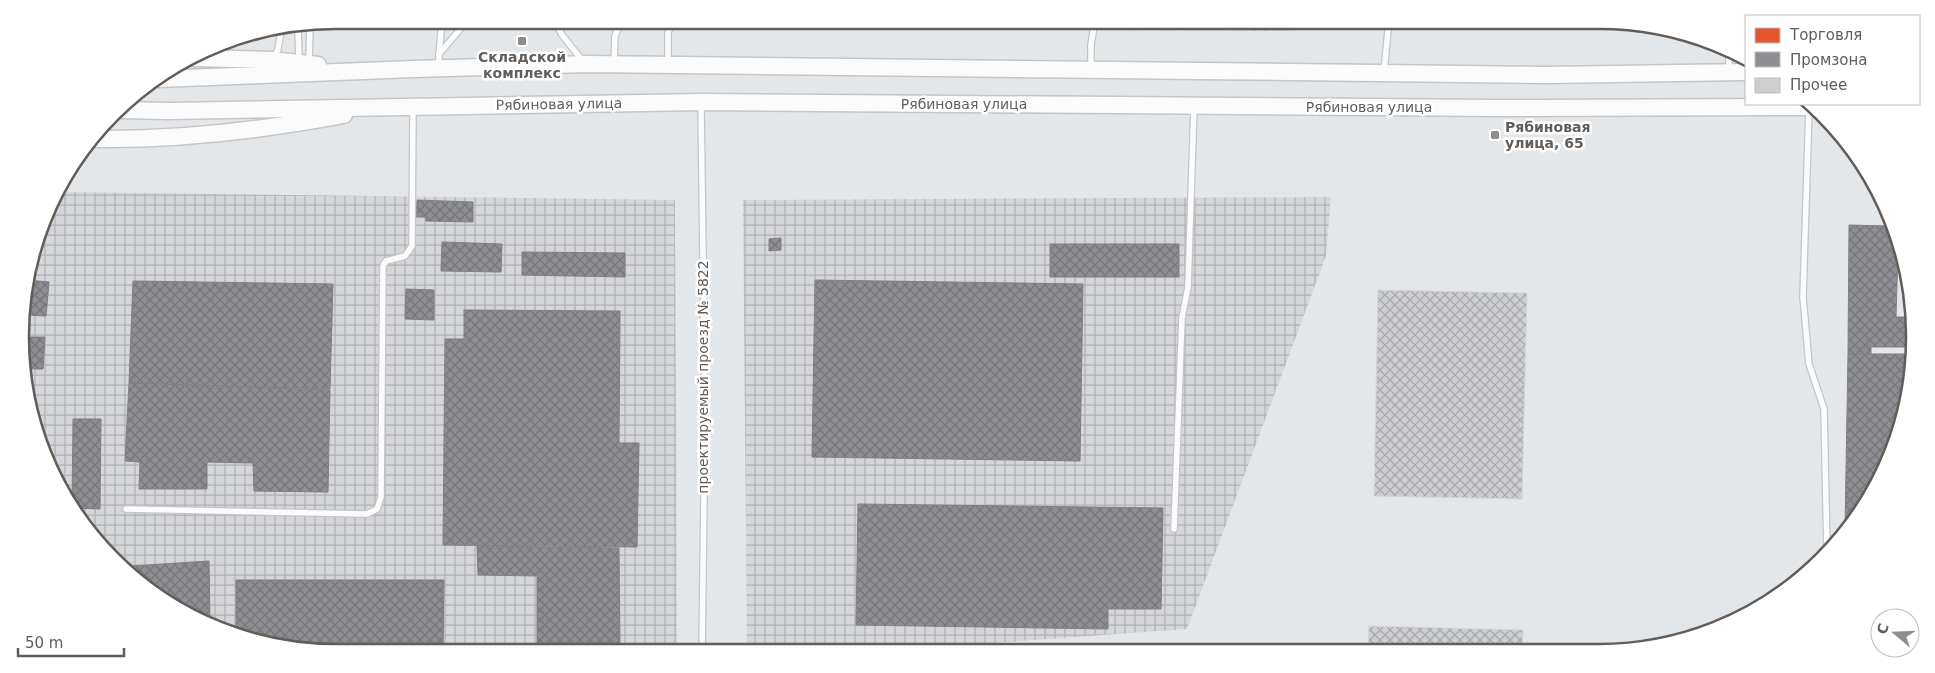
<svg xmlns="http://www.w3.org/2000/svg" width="1935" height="673" font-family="'DejaVu Sans',sans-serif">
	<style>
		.industrial { fill: url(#industrial-grid) }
		.shops { fill: url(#shops-cross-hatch); stroke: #bd593b }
		.industry { fill: url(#industry-cross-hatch); stroke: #807f81 }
		.building { fill: url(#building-cross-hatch); stroke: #d4d6d9 }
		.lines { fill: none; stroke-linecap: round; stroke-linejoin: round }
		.lane-casing { stroke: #c4c5c6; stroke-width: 8 }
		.secondary-casing { stroke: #c4c5c6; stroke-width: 19 }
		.lane { stroke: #fbfbfc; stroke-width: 5.5 }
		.secondary { stroke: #fbfbfc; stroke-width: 16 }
		.poi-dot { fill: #8f8d8c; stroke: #fff; stroke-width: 2 }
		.labels { text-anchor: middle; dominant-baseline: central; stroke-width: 5; stroke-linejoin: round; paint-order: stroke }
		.poi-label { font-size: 14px; font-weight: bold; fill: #615d5a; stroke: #fff }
		.street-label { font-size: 14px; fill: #615d5a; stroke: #fff }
		.rim { fill: none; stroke: #615d5a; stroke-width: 2.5 }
	</style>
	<defs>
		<pattern id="industrial-grid" width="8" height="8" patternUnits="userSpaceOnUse" patternTransform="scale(1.25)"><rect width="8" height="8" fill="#d4d6d9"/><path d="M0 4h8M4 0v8" fill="none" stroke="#afb1b3"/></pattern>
		<pattern id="shops-cross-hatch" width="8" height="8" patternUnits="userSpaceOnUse" patternTransform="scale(1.25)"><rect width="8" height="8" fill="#e4572e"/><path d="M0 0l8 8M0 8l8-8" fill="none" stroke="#bc4b2a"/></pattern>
		<pattern id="industry-cross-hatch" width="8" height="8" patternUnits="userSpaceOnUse" patternTransform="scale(1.25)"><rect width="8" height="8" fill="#8d8d92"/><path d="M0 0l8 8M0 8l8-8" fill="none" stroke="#77767a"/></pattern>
		<pattern id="building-cross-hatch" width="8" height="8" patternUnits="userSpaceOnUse" patternTransform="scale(1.25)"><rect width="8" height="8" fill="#cdced0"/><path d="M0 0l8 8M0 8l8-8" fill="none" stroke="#aaaaac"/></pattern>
	</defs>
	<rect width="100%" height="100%" fill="#e4e7ea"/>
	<g class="industrial">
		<polygon points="337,20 1296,20 1294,31 345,27 324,23"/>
		<polygon points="1507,20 1599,20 1549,28"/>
		<polygon points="56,192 675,200 677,652 336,653 255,642 160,599 73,513 31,418 23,295 53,196"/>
		<polygon points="1331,197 1326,256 1187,629 867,652 747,652 743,200"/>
	</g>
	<polygon class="shops" points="1505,20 1542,20 1540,28"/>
	<g class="industry">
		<polygon points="783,20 804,20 803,24"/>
		<polygon points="417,200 473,202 473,222 426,221 425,217 416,217"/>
		<polygon points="1849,225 1889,226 1898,252 1896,317 1911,317 1909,347 1871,347 1871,354 1848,354"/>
		<polygon points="781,238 781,250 769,251 769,239"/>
		<polygon points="442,242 502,244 501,272 441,271"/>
		<rect x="1050" y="244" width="129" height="33"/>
		<polygon points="522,252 625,253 625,277 522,275"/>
		<polygon points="27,280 49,282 46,316 24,315 23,295"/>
		<polygon points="815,280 1083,284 1080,461 812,457"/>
		<polygon points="133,281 333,284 330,389 129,383"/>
		<polygon points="406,289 434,290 434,320 405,319"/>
		<polygon points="464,310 620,311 619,443 639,443 637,547 443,545 445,339 464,339"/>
		<polygon points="25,337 45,337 43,369 27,369"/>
		<polygon points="1848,354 1908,354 1904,418 1872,495 1845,528"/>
		<polygon points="129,383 330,390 328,492 254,491 253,463 207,462 207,489 139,489 140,462 125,461"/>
		<polygon points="73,419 101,419 100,509 72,508"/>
		<polygon points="858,504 1163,508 1161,609 1108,609 1108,629 856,625"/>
		<polygon points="477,546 619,548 620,652 537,653 537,576 478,575"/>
		<polygon points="209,561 210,622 160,599 145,584 131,566"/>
		<polygon points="236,580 444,580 443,653 336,653 255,642 236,634"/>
	</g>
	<g class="building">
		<polygon points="1378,290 1527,293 1522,499 1374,496"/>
		<polygon points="1369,626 1523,630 1522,650 1368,651"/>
	</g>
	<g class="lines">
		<defs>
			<g id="lane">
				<polyline points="554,20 562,35 582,60"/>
				<polyline points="298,28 299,61"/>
				<polyline points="439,54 468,20"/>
				<polyline points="1729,55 1729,70"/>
				<polyline points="274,58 278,49 281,31"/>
				<polyline points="309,62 310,25"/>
				<polyline points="614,62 615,36 621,20"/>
				<polyline points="668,62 668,33 672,20"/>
				<polyline points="438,68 442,20"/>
				<polyline points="1091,69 1091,45 1095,20"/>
				<polyline points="1384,72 1389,20"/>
				<polyline points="701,104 705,414 702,652"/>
				<polyline points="1809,108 1803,297 1809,364 1824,409 1827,551"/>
				<polyline points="126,509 367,514 377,509 381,497 383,266 386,261 405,256 412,246 413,108"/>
				<polyline points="1174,529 1182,318 1188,287 1194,107"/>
			</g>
			<g id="secondary">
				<polyline points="194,58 272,60 318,65"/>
				<polyline points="159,79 414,69 588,64 1548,75 1746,72"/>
				<polyline points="119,110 169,111 701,102 1498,108 1810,107"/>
				<path d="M97,139C179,140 263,130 344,115"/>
			</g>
		</defs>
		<use href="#lane" class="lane-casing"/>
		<use href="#secondary" class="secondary-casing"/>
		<use href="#lane" class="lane"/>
		<use href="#secondary" class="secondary"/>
	</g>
	<g class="poi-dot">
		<rect x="517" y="36" width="10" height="10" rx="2.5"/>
		<rect x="1490" y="130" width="10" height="10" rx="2.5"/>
	</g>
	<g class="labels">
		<g class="poi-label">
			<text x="522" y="57">Складской<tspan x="522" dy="16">комплекс</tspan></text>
			<text x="1505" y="127" text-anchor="start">Рябиновая<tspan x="1505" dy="16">улица, 65</tspan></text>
		</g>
		<g class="street-label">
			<text transform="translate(559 104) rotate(-1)">Рябиновая улица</text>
			<text x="964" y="104">Рябиновая улица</text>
			<text x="1369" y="107">Рябиновая улица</text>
			<text transform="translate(703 377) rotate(-90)">проектируемый проезд № 5822</text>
		</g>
	</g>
	<path d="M0 0H1935V673H0ZM336 29H1599A307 307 0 0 1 1906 336V337A307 307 0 0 1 1599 644H336A307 307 0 0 1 29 337V336A307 307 0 0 1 336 29Z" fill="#fff" fill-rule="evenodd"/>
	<path class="rim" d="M336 29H1599A307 307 0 0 1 1906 336V337A307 307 0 0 1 1599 644H336A307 307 0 0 1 29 337V336A307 307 0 0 1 336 29Z"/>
	<rect x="1745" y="15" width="175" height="90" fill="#ffffff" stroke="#c0bebd"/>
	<rect x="1755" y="28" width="25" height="15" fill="#e4572e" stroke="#c0bebd"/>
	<text x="1790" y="40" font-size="15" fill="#615d5a">Торговля</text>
	<rect x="1755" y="52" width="25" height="15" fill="#8d8d92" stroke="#c0bebd"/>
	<text x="1790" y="65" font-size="15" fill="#615d5a">Промзона</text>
	<rect x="1755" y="78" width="25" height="15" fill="#cdced0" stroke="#c0bebd"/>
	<text x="1790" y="90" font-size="15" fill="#615d5a">Прочее</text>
	<g transform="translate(1895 633) rotate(289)"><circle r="24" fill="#ffffff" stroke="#c0bebd"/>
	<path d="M0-4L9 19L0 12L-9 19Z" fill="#8f8d8c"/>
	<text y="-8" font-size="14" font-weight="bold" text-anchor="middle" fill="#615d5a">С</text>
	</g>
	<path d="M18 648v8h106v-8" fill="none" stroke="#615d5a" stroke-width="2.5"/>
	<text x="25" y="648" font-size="15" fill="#615d5a" stroke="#ffffff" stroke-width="4" paint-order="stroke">50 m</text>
</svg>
